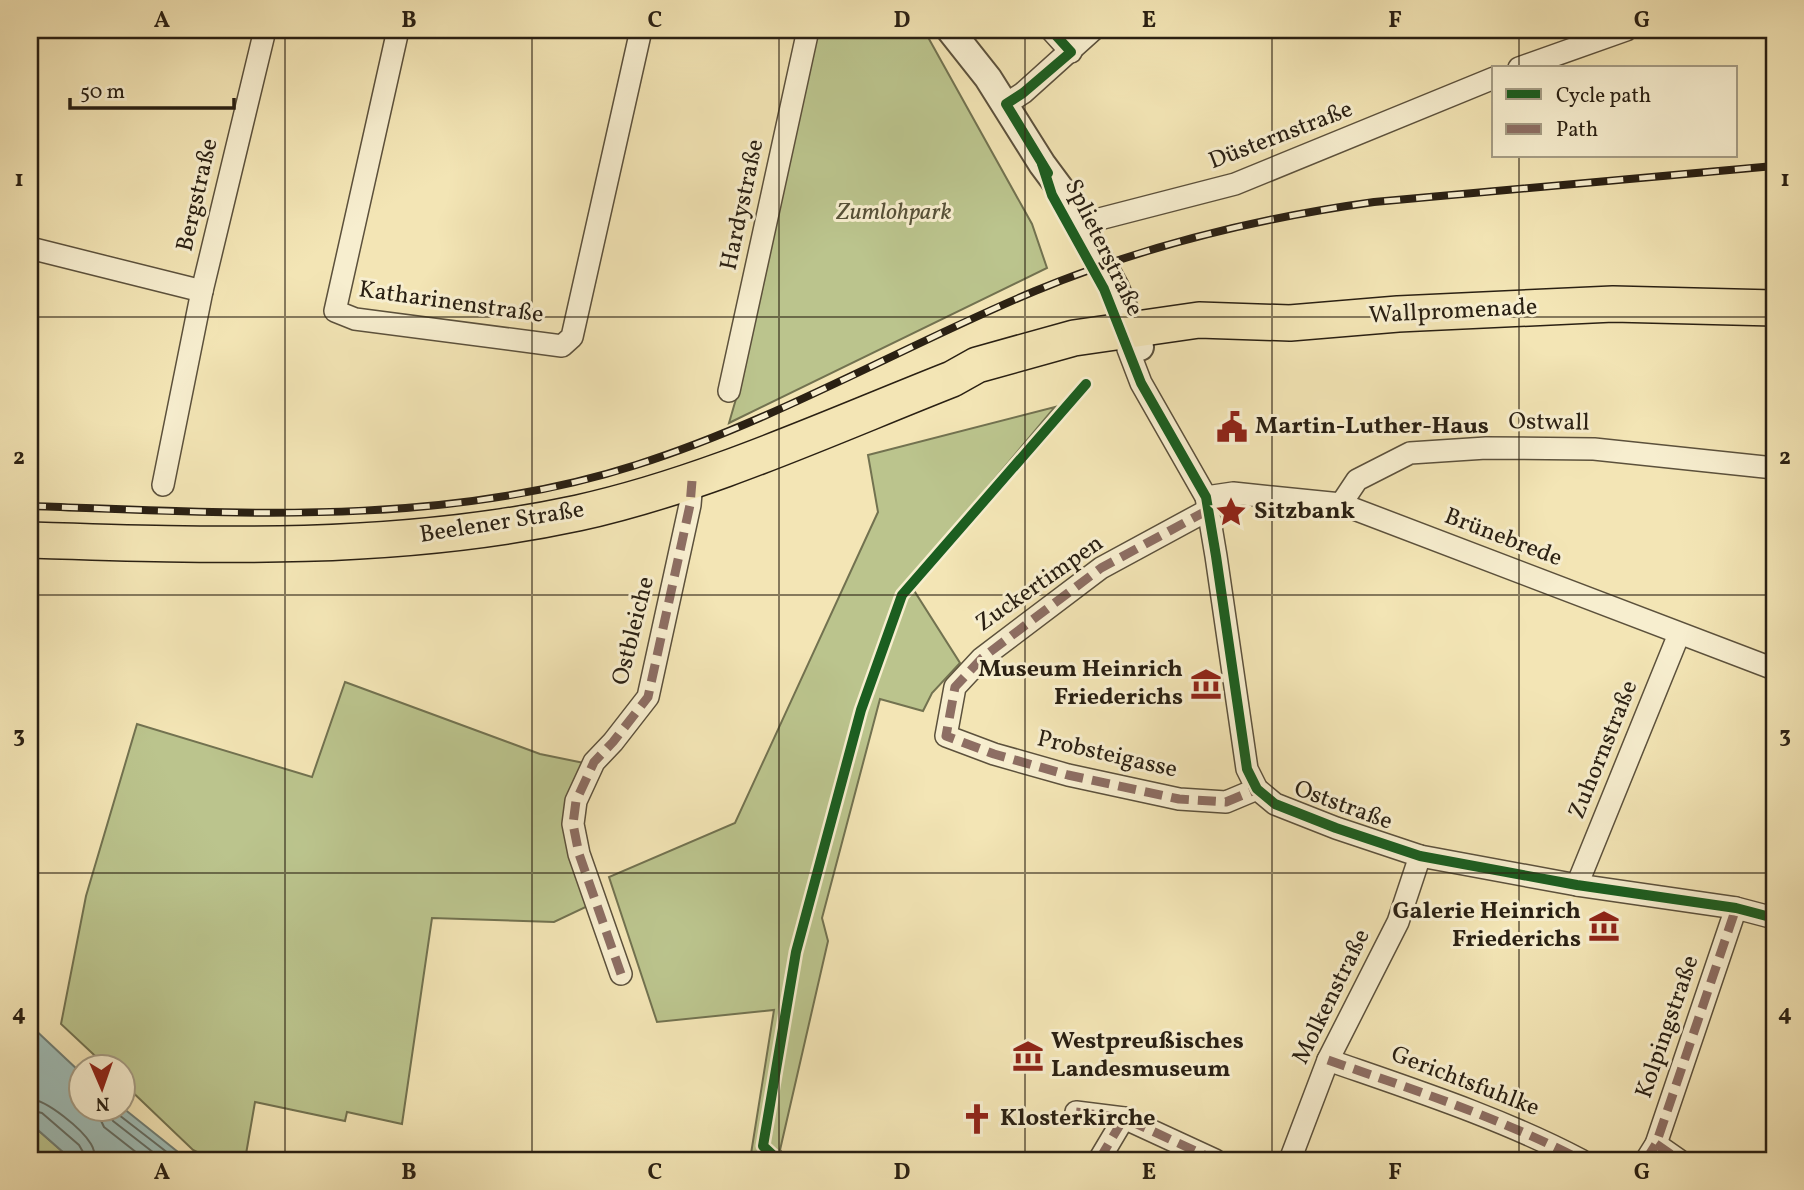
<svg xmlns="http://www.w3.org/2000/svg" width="1804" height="1190" font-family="Vollkorn,serif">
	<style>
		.green { fill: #bbc48d; stroke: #727250; stroke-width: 2 }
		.water { fill: #9fbdb7; stroke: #707e75; stroke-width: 2 }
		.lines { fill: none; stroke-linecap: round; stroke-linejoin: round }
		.shore { stroke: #646e65; stroke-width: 2 }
		.minor-casing { stroke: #5c513c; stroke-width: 24 }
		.tertiary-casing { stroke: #5c513c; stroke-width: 30 }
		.primary-casing { stroke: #2a2013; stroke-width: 38 }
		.minor { stroke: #f7eecf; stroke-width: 21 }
		.tertiary { stroke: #f7eecf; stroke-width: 26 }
		.primary { stroke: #f3e5b5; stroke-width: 35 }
		.rail-casing { stroke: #2a2013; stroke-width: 8 }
		.rail { stroke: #f7eecf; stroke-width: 5; stroke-dasharray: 16; stroke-linecap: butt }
		.quiet { stroke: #8d6e63; stroke-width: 9; stroke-dasharray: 18 9; stroke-linecap: butt }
		.cycleway-casing { stroke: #f7eecf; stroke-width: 15 }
		.cycleway { stroke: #1b5e20; stroke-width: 10 }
		.grid { fill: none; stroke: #2a2013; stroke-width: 2; stroke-opacity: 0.55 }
		.labels { text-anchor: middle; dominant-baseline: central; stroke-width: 6; stroke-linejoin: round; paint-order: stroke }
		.street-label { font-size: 24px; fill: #2a2013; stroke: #f7eecf }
		.park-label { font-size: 24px; font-style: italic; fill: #565138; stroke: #f7eecf }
		.poi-label { font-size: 24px; font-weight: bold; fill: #2a2013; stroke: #f7eecf; text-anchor: start }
		.neatline { fill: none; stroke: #2a2013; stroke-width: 2.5 }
		.grid-label { font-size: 23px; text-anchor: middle; font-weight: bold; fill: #2a2013 }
	</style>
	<rect width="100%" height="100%" fill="#f3e5b5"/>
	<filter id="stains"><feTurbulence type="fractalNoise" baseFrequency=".00286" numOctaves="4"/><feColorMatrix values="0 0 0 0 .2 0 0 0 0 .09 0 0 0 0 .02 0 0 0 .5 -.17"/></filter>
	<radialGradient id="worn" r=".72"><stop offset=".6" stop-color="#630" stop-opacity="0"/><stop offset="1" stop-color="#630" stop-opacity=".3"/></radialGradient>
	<g class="green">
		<polygon points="814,30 924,30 1032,224 1047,268 729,423 740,385"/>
		<polygon points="1055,407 907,583 913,589 960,663 932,693 923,711 880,699 822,918 828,941 780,1150 789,1160 750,1160 774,1010 657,1022 609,877 735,823 878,512 868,455"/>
		<polygon points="345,682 540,754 584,763 568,799 590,905 554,922 432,918 402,1124 347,1112 345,1121 255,1102 245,1160 213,1160 193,1150 123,1083 122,1068 107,1067 61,1024 86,896 137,724 312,777"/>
		<polygon points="30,1123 72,1160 30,1160"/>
	</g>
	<polygon class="water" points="30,1025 80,1072 80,1110 123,1108 188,1160 72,1160 30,1123"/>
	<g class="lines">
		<g class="shore">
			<path d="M30,1099C47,1100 82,1129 91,1144C94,1149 95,1154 95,1160"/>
			<polyline points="30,1110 42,1113 79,1145 83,1152 84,1160"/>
			<polyline points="96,1110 104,1127 146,1160"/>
			<polyline points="107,1110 113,1121 163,1160"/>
			<polyline points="116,1110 119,1115 177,1160"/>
		</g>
		<defs>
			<g id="minor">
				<polyline points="398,30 335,311 355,319 562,346 572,337 641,30"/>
				<polyline points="1051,30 1071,52"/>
				<polyline points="1519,68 1626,30"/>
				<polyline points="1006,104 1023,93 1093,30"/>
				<polyline points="1080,224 1235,184 1494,78"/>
				<polyline points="30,248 202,291"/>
				<polyline points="1128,349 1141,383 1206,497 1216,556 1247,769 1257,789 1275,804 1336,828 1420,856 1577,885 1736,908 1774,918"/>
				<polyline points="729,391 808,30"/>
				<polyline points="163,485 202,291 265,30"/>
				<polyline points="1206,497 1233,493 1341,504 1774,669"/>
				<polyline points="1341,504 1357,480 1410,453 1486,448 1594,449 1774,468"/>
				<polyline points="1208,510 1101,568 982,658 955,687 946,736 994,754 1068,775 1179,799 1226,802 1257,789"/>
				<polyline points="1577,885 1679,634"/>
				<polyline points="621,974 579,854 573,824 576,801 594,762 613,742 648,697 690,505 692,481"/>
				<path d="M1328,1060C1414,1090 1501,1118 1581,1160"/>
				<polyline points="1076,1112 1124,1118 1215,1160"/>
				<polyline points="1656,1144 1679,1160"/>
				<polyline points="1099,1160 1124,1118"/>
				<polyline points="1290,1160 1328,1060 1398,922 1420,856"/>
				<polyline points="1646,1160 1656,1144 1736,908"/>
			</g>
			<polyline id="tertiary" points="950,30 988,78 1042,164 1062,191 1115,287 1140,347"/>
			<path id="primary" d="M30,540C213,546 397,552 578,513C705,485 830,427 952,379L977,365L1074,338L1199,320L1290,323L1398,314L1613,304L1774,308"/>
		</defs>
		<use href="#minor" class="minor-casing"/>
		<use href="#tertiary" class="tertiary-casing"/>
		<use href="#primary" class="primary-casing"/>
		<use href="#minor" class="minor"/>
		<use href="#tertiary" class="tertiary"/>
		<use href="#primary" class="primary"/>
		<defs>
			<path id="rail" d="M30,506C233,513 440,528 636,465C775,421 901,347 1035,291C1144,246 1258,218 1374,202L1774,166"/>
		</defs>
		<use href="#rail" class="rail-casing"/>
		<use href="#rail" class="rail"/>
		<g class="quiet">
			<polyline points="1208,510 1101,568 982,658 955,687 946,736 994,754 1068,775 1179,799 1226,802 1257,789"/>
			<polyline points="621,974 579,854 573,824 576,801 594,762 613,742 648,697 690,505 692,481"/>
			<path d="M1328,1060C1414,1090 1501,1118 1581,1160"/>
			<polyline points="1076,1112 1124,1118 1215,1160"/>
			<polyline points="1656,1144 1679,1160"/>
			<polyline points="1099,1160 1124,1118"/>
			<polyline points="1646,1160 1656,1144 1736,908"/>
		</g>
		<defs>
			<g id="cycleway">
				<polyline points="1042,164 1052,195 1104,289 1141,383 1206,497 1216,556 1247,769 1257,789 1275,804 1336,828 1420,856 1577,885 1736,908 1774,918"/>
				<polyline points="1048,173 1006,104 1023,93 1071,52 1051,30"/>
				<polyline points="778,1160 763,1146 796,952 861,710 902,595 1086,384"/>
			</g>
		</defs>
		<use href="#cycleway" class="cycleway-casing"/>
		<use href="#cycleway" class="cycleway"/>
	</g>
	<path class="grid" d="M285,30V1160M532,30V1160M779,30V1160M1025,30V1160M1272,30V1160M1519,30V68M1519,156V1160M30,317H1774M30,595H1774M30,873H1774"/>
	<defs>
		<symbol id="civic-bare" viewBox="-9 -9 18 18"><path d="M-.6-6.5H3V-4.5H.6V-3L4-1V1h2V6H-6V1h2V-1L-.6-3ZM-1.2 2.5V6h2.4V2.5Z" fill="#8f2418" stroke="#f7eecf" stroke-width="2.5" paint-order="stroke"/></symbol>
		<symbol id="sight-bare" viewBox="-9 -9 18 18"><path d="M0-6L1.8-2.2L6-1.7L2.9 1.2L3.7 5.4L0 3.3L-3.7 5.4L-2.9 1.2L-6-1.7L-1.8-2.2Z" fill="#8f2418" stroke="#f7eecf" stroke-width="2.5" paint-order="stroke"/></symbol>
		<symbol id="museum-bare" viewBox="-9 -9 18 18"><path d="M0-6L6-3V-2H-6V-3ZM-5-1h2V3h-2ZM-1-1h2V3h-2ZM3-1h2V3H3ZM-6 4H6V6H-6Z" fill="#8f2418" stroke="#f7eecf" stroke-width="2.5" paint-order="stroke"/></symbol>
		<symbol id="church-bare" viewBox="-9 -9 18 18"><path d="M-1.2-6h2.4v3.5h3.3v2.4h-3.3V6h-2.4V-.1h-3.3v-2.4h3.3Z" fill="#8f2418" stroke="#f7eecf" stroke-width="2.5" paint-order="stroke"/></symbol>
	</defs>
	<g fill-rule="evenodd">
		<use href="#civic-bare" x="1210" y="405" width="44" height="44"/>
		<use href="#sight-bare" x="1209" y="490" width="44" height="44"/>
		<use href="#museum-bare" x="1184" y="662" width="44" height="44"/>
		<use href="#museum-bare" x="1582" y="904" width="44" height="44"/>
		<use href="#museum-bare" x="1006" y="1034" width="44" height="44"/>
		<use href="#church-bare" x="955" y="1097" width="44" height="44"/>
	</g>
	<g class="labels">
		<g class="street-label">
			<text transform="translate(1281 136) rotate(-21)">Düsternstraße</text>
			<text transform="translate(198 195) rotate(-77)">Bergstraße</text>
			<text transform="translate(743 205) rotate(-78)">Hardystraße</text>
			<text transform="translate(1103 248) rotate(64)">Splieterstraße</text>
			<text transform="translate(451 303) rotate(8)">Katharinenstraße</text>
			<text transform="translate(1453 312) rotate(-3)">Wallpromenade</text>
			<text transform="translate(1549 423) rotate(1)">Ostwall</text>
			<text transform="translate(502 523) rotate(-9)">Beelener Straße</text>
			<text transform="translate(1503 538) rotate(21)">Brünebrede</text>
			<text transform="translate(1040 584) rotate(-35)">Zuckertimpen</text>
			<text transform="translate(634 631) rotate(-76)">Ostbleiche</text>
			<text transform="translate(1604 750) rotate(-68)">Zuhornstraße</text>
			<text transform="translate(1107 755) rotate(13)">Probsteigasse</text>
			<text transform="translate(1343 806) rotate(20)">Oststraße</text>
			<text transform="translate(1332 997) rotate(-64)">Molkenstraße</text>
			<text transform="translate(1668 1027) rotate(-71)">Kolpingstraße</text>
			<text transform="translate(1465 1082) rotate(21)">Gerichtsfuhlke</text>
		</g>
		<g class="park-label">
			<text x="894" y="213">Zumlohpark</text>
		</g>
		<g class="poi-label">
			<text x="1255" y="427">Martin-Luther-Haus</text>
			<text x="1254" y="512">Sitzbank</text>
			<text x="1183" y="670" text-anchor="end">Museum Heinrich<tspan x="1183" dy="28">Friederichs</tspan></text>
			<text x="1581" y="912" text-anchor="end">Galerie Heinrich<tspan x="1581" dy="28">Friederichs</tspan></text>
			<text x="1051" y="1042">Westpreußisches<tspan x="1051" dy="28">Landesmuseum</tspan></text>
			<text x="1000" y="1119">Klosterkirche</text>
		</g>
	</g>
	<rect width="1804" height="1190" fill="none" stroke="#f3e5b5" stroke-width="77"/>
	<rect x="1492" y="66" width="245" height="91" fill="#f7eecf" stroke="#a59c84" stroke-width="2"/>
	<rect x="1506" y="89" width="35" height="10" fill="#1b5e20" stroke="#a59c84" stroke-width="2"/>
	<text x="1556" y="102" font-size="21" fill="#2a2013">Cycle path</text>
	<rect x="1506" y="124" width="35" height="10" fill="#8d6e63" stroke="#a59c84" stroke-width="2"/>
	<text x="1556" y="136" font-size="21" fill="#2a2013">Path</text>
	<g transform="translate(102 1088) rotate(178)"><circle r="33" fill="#f7eecf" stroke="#a59c84" stroke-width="2"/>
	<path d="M0-5L12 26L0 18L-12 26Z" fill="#8f2418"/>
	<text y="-10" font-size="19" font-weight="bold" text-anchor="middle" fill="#2a2013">N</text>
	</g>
	<path d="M70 98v10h164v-10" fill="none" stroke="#2a2013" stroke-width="3.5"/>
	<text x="80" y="98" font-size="21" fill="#2a2013" stroke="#f7eecf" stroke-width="5" paint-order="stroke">50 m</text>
	<rect x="38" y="38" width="1728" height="1114" class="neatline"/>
	<g class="grid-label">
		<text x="162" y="27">A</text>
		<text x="409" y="27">B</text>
		<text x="655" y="27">C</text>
		<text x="902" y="27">D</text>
		<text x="1149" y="27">E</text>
		<text x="1395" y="27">F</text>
		<text x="1642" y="27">G</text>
		<text x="19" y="186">1</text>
		<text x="1785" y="186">1</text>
		<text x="19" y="464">2</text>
		<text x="1785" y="464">2</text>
		<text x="19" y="742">3</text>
		<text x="1785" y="742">3</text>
		<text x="19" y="1020">4</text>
		<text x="1785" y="1020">4</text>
		<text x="162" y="1179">A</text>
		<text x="409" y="1179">B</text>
		<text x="655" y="1179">C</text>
		<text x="902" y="1179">D</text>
		<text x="1149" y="1179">E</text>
		<text x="1395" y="1179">F</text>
		<text x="1642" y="1179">G</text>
	</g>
	<rect width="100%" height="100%" filter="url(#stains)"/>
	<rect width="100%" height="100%" fill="url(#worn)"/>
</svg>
